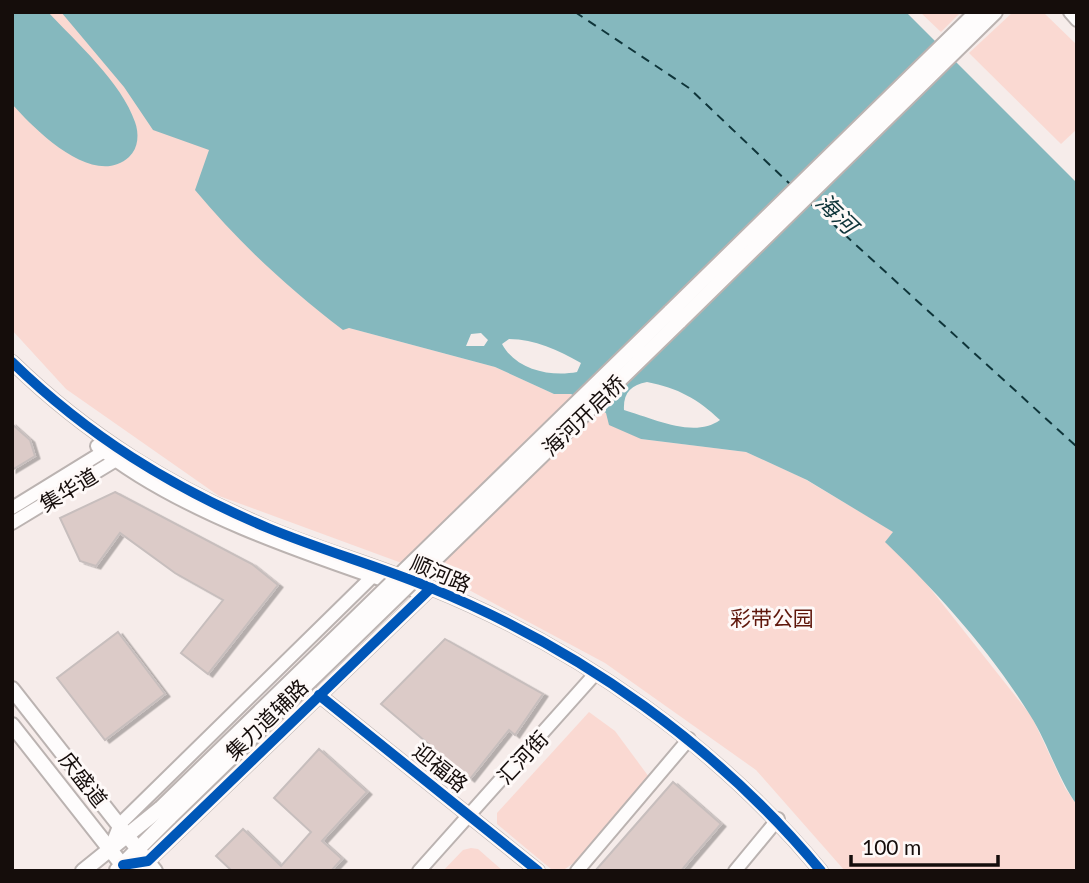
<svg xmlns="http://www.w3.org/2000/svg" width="1089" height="883" font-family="Lato,'Noto Sans SC',sans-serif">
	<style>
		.green { fill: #fad9d2 }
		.water { fill: #85b8be; fill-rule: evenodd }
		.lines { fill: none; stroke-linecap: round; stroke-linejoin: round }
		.ferry { stroke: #0f353a; stroke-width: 2; stroke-dasharray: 9 7; stroke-linecap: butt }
		.building { fill: #dccbc8; stroke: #c7bebd; stroke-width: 2; filter: url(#shadow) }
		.tertiary-casing { stroke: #bbb3b1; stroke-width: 16 }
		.secondary-casing { stroke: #bbb3b1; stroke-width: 18 }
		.tertiary { stroke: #fefcfc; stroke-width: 12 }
		.secondary { stroke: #fefcfc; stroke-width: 14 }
		.secondary-bridge-casing { stroke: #bbb3b1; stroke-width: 18; stroke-linecap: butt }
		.secondary-bridge { stroke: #fefcfc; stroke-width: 14 }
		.cycleway-casing { stroke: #fef9f8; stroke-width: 15 }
		.cycleway { stroke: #0057b8; stroke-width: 10 }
		.labels { text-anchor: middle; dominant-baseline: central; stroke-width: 6; stroke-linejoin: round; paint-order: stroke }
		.street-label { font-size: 21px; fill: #150d0b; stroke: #fef9f8 }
		.park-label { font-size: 21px; fill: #5f170b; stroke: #fef9f8 }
		.water-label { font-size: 23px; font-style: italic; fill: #0f353a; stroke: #fef9f8 }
	</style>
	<defs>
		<filter id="shadow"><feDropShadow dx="4.5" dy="2.5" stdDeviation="0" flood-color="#0004"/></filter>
	</defs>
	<rect width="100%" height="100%" fill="#f6ecea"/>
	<g class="green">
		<polygon points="12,12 91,12 207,99 349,328 495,367 554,394 571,394 607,413 641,439 746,452 803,478 894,532 886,542 922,578 1032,717 1065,788 1077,805 1077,871 845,871 756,770 605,663 456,583 219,496 66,389 12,330"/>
		<polygon points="920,12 961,12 941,32"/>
		<polygon points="1013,12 1043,12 1077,45 1077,129 1061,144 969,53"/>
		<polygon points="589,712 615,731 649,777 578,860 565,869 551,869 497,824 497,813"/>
		<polygon points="471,848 478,849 503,871 443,871 463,850"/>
	</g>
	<g class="water">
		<path d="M12,12H48C76,42 122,83 135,122C139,133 139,148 129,157C94,189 35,130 12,104Z"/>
		<path d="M61,12H906L1077,183V805C1057,777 1048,743 1030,715C991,652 938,593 885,542L893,532L807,480L746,452L641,439L609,425L606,413L571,394H554L495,367L349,328L343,330C288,288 240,244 195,190L209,150L153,130L124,87ZM481,333L488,340L484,346H466L471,334ZM509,339C535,339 558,350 581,363L577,372C551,377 516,370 502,344ZM647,382C678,388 698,399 720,420C694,439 652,418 624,410C623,393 631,385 647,382Z"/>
	</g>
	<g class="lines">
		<g class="ferry">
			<polyline points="575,12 689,88 792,186"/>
			<polyline points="809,202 1077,447"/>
		</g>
	</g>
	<g class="building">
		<polygon points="12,424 30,440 35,456 12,470"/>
		<polygon points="115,492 252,564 278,585 208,674 181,653 223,600 175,573 120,533 96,566 80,561 60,518"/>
		<polygon points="118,632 165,694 105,740 57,678"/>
		<polygon points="445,639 543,694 515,735 509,730 470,779 381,704"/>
		<polygon points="319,749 367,792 322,841 342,859 331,871 232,871 216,856 243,829 281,866 311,832 274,798"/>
		<polygon points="673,782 721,824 691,859 681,871 595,871"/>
	</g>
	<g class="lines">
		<defs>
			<g id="tertiary">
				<polyline points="1070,12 1077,20"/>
				<path d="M12,362C88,436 171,487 268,528C321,550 378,566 431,588C581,649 718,747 821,871"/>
				<path d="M97,446C182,515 321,559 424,594"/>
				<polyline points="12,508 111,447"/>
				<polyline points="12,523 121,457"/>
				<polyline points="319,695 538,871"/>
				<polyline points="110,849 120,824 377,572"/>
				<polyline points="123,865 148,861 429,590"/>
				<polyline points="419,871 595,674"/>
				<polyline points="577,871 689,739"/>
				<polyline points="735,871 778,819"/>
			</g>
			<g id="secondary">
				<polyline points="670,312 977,12"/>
				<polyline points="679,322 995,12"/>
				<polyline points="12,689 155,871"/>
				<polyline points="12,725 127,871"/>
				<polyline points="117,870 170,817"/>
				<polyline points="83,871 161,808"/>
			</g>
		</defs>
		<use href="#tertiary" class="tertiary-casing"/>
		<use href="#secondary" class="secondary-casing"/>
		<use href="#tertiary" class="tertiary"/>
		<use href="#secondary" class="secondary"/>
		<defs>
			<g id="secondary-bridge">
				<polyline points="161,808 670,312"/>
				<polyline points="170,817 679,322"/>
			</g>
		</defs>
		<use href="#secondary-bridge" class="secondary-bridge-casing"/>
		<use href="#secondary-bridge" class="secondary-bridge"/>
		<defs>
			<g id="cycleway">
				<path d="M12,362C88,436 171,487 268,528C321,550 378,566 431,588C581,649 718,747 821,871"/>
				<polyline points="319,695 538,871"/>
				<polyline points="123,865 148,861 431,588"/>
			</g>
		</defs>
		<use href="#cycleway" class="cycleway-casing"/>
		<use href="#cycleway" class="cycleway"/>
	</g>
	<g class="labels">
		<g class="street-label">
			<text transform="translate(583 415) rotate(-44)">海河开启桥</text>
			<text transform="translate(68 489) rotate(-31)">集华道</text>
			<text transform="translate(441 573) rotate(23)">顺河路</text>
			<text transform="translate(266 719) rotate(-44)">集力道辅路</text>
			<text transform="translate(522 757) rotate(-47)">汇河街</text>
			<text transform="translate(441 767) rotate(39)">迎福路</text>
			<text transform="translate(84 779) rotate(52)">庆盛道</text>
		</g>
		<g class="park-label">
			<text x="772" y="617">彩带公园</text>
		</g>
		<g class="water-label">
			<text transform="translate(837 213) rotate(44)">海河</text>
		</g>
	</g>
	<rect width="1089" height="883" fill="none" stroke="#150d0b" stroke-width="28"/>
	<path d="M851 855v10h147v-10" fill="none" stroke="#150d0b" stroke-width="3.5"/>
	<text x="862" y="855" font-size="21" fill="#150d0b" stroke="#fef9f8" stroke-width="5" paint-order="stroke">100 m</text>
</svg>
